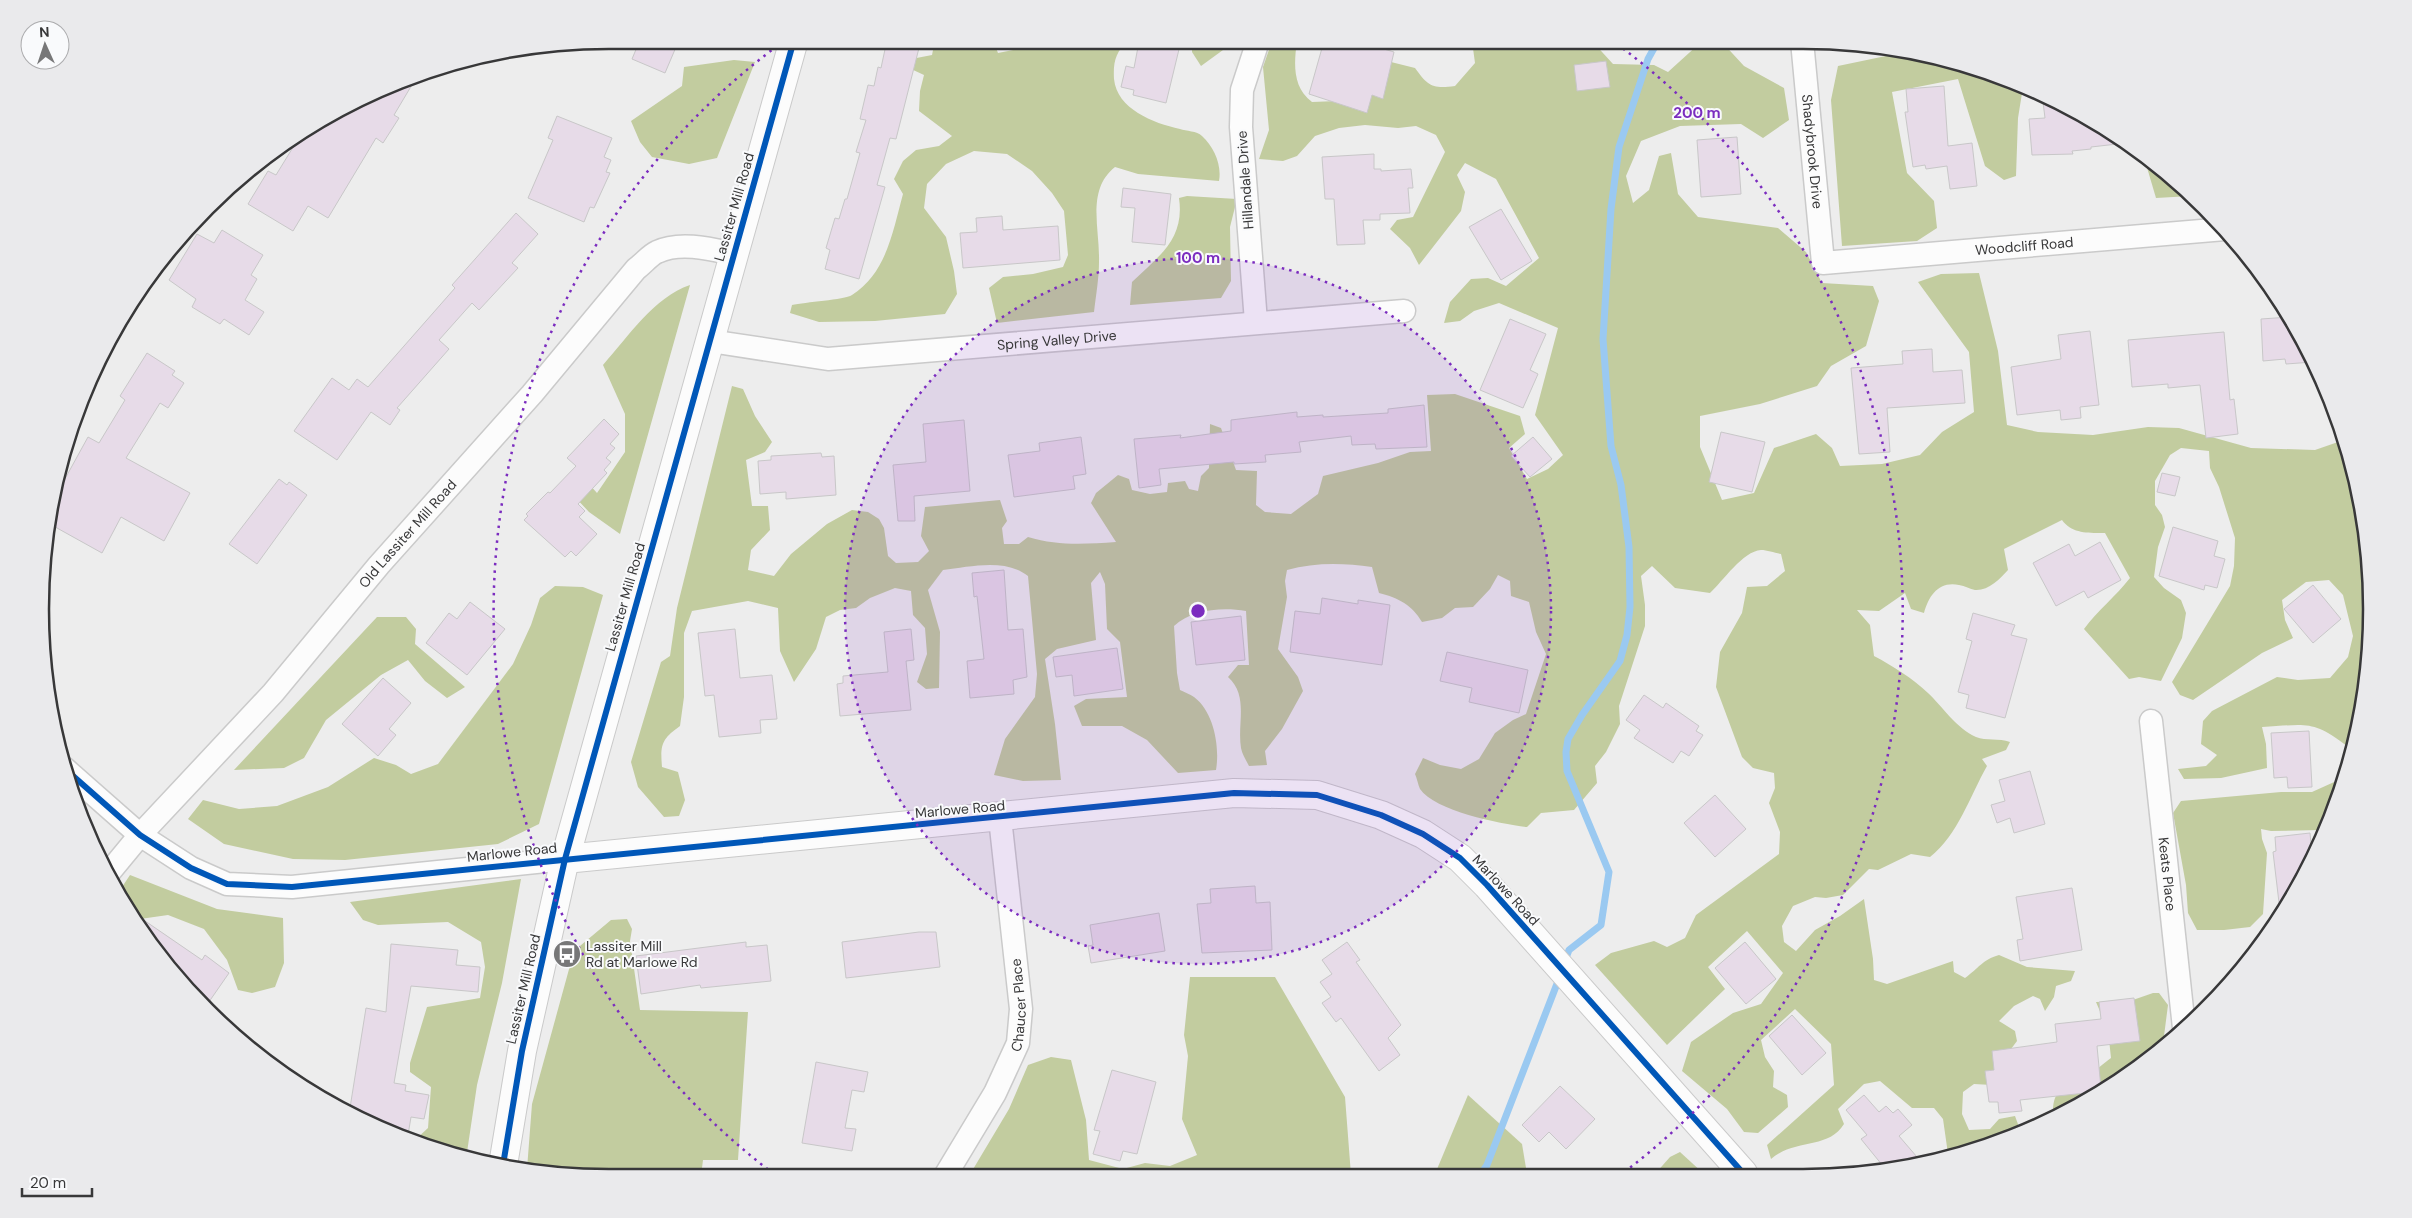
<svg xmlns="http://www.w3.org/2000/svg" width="2412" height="1218" font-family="'DM Sans',sans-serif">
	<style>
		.forest { fill: #c2cc9f }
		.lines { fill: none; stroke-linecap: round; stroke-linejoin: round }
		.stream { stroke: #9ac9f1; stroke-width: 7 }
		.building { fill: #e7dbe8; stroke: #c8c7c8 }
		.minor-casing { stroke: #cacaca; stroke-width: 25 }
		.tertiary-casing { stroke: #cacaca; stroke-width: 30 }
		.secondary-casing { stroke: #cacaca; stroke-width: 30 }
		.minor { stroke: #fcfcfc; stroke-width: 22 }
		.tertiary { stroke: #fcfcfc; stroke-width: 28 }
		.secondary { stroke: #fcfcfc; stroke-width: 28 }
		.cycleway-casing { stroke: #f9fafc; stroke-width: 9 }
		.cycleway { stroke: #0057b8; stroke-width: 6 }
		.ring { fill: none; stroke: #7b2cbf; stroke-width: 2.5; stroke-dasharray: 2.5 5 }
		.labels { text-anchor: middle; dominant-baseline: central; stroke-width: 4; stroke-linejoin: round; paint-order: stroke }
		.street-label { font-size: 14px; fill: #383839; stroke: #f9fafc }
		.poi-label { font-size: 14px; fill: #383839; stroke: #f9fafc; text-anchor: start }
		.rim { fill: none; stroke: #383839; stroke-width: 2.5 }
		.centre { fill: #7b2cbf; stroke: #f9fafc; stroke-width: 2.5 }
		.ring-label { font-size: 15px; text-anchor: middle; font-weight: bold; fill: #7b2cbf; stroke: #f9fafc; stroke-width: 4; stroke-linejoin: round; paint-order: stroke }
	</style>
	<rect width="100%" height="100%" fill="#ededed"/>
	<g class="forest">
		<path d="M935,40H993L998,53L1013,50L1020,40L1127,41C1116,53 1113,61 1114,79C1117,109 1153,123 1180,129C1186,131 1197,131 1202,136C1214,147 1222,165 1219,181L1138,174L1115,167C1086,190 1100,229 1099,262C1099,278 1096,295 1094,312L997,323L989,288L1003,277L1033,274L1063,267L1068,255L1064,211L1052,193L1032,171L1007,154L974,151L946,164L927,184L924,208L946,237L954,271L957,294L945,314L875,321L819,322L790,313L792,305C805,302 844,300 852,295C887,273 893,230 903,194L894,179L903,161L916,150L939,146L952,136L919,111L920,91L924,75L896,62L932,55Z"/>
		<polygon points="1192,41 1229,41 1223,50 1201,66 1192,52"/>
		<path d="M1272,41H1297C1294,63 1292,87 1312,102L1338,101L1387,61L1415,68C1428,86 1432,89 1455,86L1475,63L1472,41H1592L1613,64L1654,65L1668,72L1700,43L1721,41L1744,66L1784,88L1789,120L1763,138L1741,124L1680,126L1641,141L1626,176L1633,203L1649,190L1659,156L1671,153L1678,194L1698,217L1778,228L1806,252L1822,283L1873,286L1879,301L1866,346L1831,366L1817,386L1760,404L1700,416V447L1722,500L1754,493L1774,448L1816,434L1832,448L1840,466L1882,464L1920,455L1942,432L1974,412L1969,352L1918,282L1941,274L1979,273L1998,351L2007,425L2038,432L2093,435L2148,427L2179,428L2251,448L2315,450L2338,442L2343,431L2367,534L2371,646L2353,756L2323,834L2320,830L2271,831L2261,829L2262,839L2267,853L2263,914L2250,927L2224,930H2197L2188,913L2186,885L2173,813L2181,801L2281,792H2312L2343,778L2348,767L2347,746C2312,719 2305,725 2262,727L2266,744L2267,768L2221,778L2184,779L2178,769L2206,766L2217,755L2201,744L2203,721L2212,711L2277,677L2298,680L2330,678L2348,657L2353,636L2343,595L2329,580L2306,582L2282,600L2285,620L2293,638L2262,653L2193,700L2180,695L2172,682L2230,586L2234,566L2235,538L2219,487L2210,468L2209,451L2181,448L2170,455L2155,481V505L2162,515L2165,527L2158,547L2154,577L2164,588L2181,600L2186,613L2182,638L2161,681L2139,677L2129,679L2084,629C2098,610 2116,596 2130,578L2105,533C2089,533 2072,534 2062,520L2004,549L2008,570C2000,579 1988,591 1975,590C1970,589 1965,586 1959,585C1939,581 1929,595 1924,613L1911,609L1905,593L1879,611L1857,610L1870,625L1874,656C1893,666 1912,678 1928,693C1942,706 1957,729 1976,737C1986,741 1999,738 2010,742L2006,750L1982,759L1987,766C1970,796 1958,835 1930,857L1911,854L1878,870L1869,869L1843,895L1826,898L1815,897L1793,906L1782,926L1784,942L1796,951L1815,930L1840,916L1864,899L1873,959L1874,980L1887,984L1953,961L1954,972L1965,978C1979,968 1982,960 1999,955L2027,967L2075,971L2071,981L2056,986L2054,997L2045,1011L2040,999L2033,996L2014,1006L1999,1021L2015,1031L2017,1041L2005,1057L1992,1085L1974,1084L1963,1092L1962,1114L1969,1130L1990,1129L1999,1119L2015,1116L2019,1127L2029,1130L2021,1135L1948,1154L1943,1119L1934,1108H1912L1880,1081L1864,1084L1838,1109L1844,1124C1828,1150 1795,1138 1771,1159L1767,1145L1834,1085L1831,1044L1795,1009L1761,1040L1765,1057L1774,1071L1773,1087L1787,1095L1788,1107L1758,1133L1744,1132L1727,1109L1682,1071L1691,1042L1733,1013L1761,1004L1783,973L1747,931L1708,967L1725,989L1667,1045L1595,965L1611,953L1654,941L1667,947L1685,938L1696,915L1779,854L1780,832L1769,803L1775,788L1774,773L1753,768L1742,757L1716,687L1720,652L1742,613L1747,587L1767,586L1785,571L1781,554C1775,553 1767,550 1761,550C1743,551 1723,581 1710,593L1675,588L1652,566L1641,576L1645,605V626L1619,706L1620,724L1606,752L1595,766L1597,783L1574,810L1541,813L1527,827C1501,824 1435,811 1420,789C1418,785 1417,778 1415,774L1423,758L1440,765L1461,769L1479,759L1495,733L1513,720L1526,714L1546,654L1536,632L1529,602L1511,596L1510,581L1498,575L1490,589L1473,607L1455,608L1442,618L1422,622C1412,605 1399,598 1379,593L1372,567C1344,563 1315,562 1287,570L1285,581L1287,597L1278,649L1298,677L1303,691L1282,729L1265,751L1267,765L1249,766C1246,760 1242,754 1241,748C1237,723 1249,696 1228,677L1238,665H1249L1246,611C1223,607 1192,609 1174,626L1177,673L1180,690C1184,692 1190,694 1194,697C1214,712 1220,747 1216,770L1178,773L1147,740L1122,726H1082L1074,706L1086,699L1127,697L1120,642L1107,629L1105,584L1100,572L1091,583L1096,640L1057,649L1045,659L1055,724L1061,780L1023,781L994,775L1005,739L1035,697L1037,674L1028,576C1005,558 970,567 943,570L928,590L940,632L939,688L926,689L917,682L927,654L925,628L913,615L911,591L895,588L870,598L856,608L840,610L826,617L816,649L794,682L780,651L778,608L748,601L692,611L684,633V697L680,726C662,739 660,744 662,767L678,772L685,800L679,816L664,817L638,787L631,762L661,662L670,656L677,608L732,386L743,389L755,416L772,442L765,452L746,460L752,506H768L770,530L751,550L748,570L774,576L791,554L827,524L852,510L868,512L879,519L884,528L888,556L896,563L918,562L929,551L921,536L925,507L1000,500L1007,521L1002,528L1004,544H1019L1028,537C1058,546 1085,544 1116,542L1091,503L1096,493L1118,475L1129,479L1132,490L1150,494L1167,492L1168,483L1185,481L1189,489L1198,491L1201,476L1209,468L1210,424L1221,428L1236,470L1257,471L1256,505L1265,512L1291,514L1318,494L1323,476L1378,463L1410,452L1431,451L1427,395L1455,394L1520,416L1525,434L1509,448L1527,479L1548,469L1563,455L1535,415L1558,328L1499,303L1474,311L1460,321L1444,323L1450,302L1471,279L1488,278L1506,286L1539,258L1496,179L1465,163L1457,175L1465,192L1461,211L1419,265L1410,248L1390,229L1397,220L1413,217L1445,152L1436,135L1416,126L1398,128L1365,125L1339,128L1315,136L1297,156L1283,161L1259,159L1269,130L1263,67Z"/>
		<polygon points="1905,52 1950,59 2023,87 2018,118 2016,176 2004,180 1985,166 1958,79 1892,92 1907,173 1934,201 1937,228 1917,241 1842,246 1831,100 1838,66"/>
		<polygon points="734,60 755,62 717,158 689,164 652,157 640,142 631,121 682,86 684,67"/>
		<polygon points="2143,154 2149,157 2191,196 2156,198"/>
		<path d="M1187,196L1237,199L1230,227L1231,281L1221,298L1130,305L1132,282C1159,256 1185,239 1179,198Z"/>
		<path d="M690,285L620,534L589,512L561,482L578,472L597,493L625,452V414L603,365C628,337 654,297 690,285Z"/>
		<polygon points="555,586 583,587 603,595 539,824 498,844 345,860 293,859 224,844 188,819 203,800 239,809 277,806 328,787 374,758 396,765 411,774 438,764 513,664 531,625 540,598"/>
		<polygon points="377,617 406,617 416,629 415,644 465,687 447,698 425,681 408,660 381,675 326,720 304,758 284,768 234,770"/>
		<polygon points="87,829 102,845 96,852"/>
		<polygon points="130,875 217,909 283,918 284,963 275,987 252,993 238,990 227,960 204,929 168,915 133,920 118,893"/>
		<polygon points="521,879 502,983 477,1085 466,1159 462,1159 414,1141 428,1128 431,1087 410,1072 410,1063 427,1007 480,998 485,967 481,942 448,922 378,925 363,920 350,902"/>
		<polygon points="627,919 632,929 630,941 640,1010 748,1012 738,1160 703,1160 701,1176 572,1177 527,1169 532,1104 574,951 611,920"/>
		<polygon points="1190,977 1275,977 1345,1097 1351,1175 969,1176 1009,1109 1028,1065 1051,1057 1071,1060 1086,1120 1089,1160 1123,1169 1145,1163 1170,1166 1197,1155 1182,1119 1188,1056 1184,1035"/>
		<path d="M2153,993H2159L2168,1005L2164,1036L2167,1044L2149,1061L2053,1116C2052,1087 2064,1089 2085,1077C2094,1072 2103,1064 2111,1058L2108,1030L2096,1002L2130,1001Z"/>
		<polygon points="1468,1095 1522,1144 1527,1174 1435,1174"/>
		<polygon points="1680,1152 1704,1174 1655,1174 1670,1157"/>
	</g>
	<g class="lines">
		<g class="stream">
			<polyline points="1564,963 1569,950 1601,925 1609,872 1567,771 1566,752 1568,739 1582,715 1620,661 1627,635 1630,607 1629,547 1621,485 1611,446 1603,339 1611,209 1619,147 1648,59 1658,41"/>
			<polyline points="1481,1174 1487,1165 1560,976"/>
		</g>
	</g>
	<g class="building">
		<polygon points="640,40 679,40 665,73 632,59"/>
		<polygon points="887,40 921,40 896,139 890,138 877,185 885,187 859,279 825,269 830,250 826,248 835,218 839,219 845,199 847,199 860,153 856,152 866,120 860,119 868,85 874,86 878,67 881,68"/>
		<polygon points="1148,41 1181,41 1166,103 1133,95 1134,90 1121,87 1126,66 1134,68 1138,47 1146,49"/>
		<polygon points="1324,41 1357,41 1394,52 1383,99 1372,95 1367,113 1309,94"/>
		<polygon points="1606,61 1610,87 1577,91 1574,65"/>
		<polygon points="419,73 394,115 399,118 383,143 376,138 328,218 308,206 293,231 248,204 268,171 276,175 303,131 325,116"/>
		<polygon points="1944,86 1948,146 1972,143 1977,186 1950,189 1947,166 1926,169 1925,165 1913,167 1905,112 1908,112 1906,89"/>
		<polygon points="2042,94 2054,99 2126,143 2091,147 2091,149 2072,151 2073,154 2032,155 2029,119 2045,118"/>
		<polygon points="557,116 612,138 604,157 611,160 606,172 610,173 594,208 590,207 584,222 528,198 553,140 548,138"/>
		<polygon points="1737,137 1741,194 1701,197 1697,140"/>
		<polygon points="1374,154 1374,169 1381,169 1381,171 1411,169 1413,188 1408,188 1410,213 1380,214 1380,220 1363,220 1365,244 1337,245 1334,199 1325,199 1322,157"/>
		<polygon points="1123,188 1171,194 1165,245 1132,242 1135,208 1121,207"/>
		<polygon points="1501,209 1532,261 1501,280 1469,227"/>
		<polygon points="516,213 538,234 512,263 518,268 479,310 472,303 439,340 449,349 397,408 400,410 390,425 371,412 337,460 294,431 332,378 349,390 357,379 368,387 455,288 452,285"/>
		<polygon points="1002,216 1003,230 1058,226 1060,260 963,268 960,233 977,232 976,218"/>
		<polygon points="222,230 263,255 251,275 257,279 245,300 264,312 249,335 224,319 220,324 192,307 196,299 169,280 197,234 214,243"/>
		<polygon points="2290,317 2313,362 2286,364 2285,359 2263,361 2261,319"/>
		<polygon points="1510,319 1546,334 1530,370 1538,374 1523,408 1480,390"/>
		<polygon points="2090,331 2099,405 2080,407 2081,418 2061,420 2060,410 2017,415 2011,367 2061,359 2058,335"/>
		<polygon points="2224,332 2230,400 2234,399 2238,434 2206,438 2200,385 2168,388 2168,384 2132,387 2128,340"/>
		<polygon points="1932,349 1933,372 1962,370 1965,403 1887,408 1890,452 1859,454 1851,368 1903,364 1902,351"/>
		<polygon points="147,353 175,371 172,375 184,383 168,408 160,403 126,458 190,493 164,541 121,517 102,553 48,523 50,506 88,437 99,443 125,400 120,396"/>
		<polygon points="1424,405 1427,447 1376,449 1375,444 1352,445 1351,436 1299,442 1301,452 1265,455 1266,462 1234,464 1234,462 1159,469 1161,485 1139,488 1134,439 1181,435 1180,438 1231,431 1231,420 1297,412 1297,417 1323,415 1323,417 1388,413 1388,409"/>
		<polygon points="604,419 619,434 610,444 615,448 606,458 611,462 604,470 607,473 578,504 585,511 579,517 597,534 576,556 571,551 565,557 524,520 528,516 526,514 548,492 550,493 576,466 567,458"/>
		<polygon points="964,420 970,491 914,496 915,521 898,521 893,465 926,462 923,424"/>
		<polygon points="1721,432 1765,442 1752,492 1709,482"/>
		<polygon points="1081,437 1086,474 1073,476 1075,489 1014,497 1008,455 1040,451 1039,443"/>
		<polygon points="1533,437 1552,459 1530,477 1511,456"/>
		<polygon points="821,453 822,457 834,456 836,495 786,499 786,492 760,494 758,461 771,460 771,456"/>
		<polygon points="2162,473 2180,477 2175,496 2157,492"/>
		<polygon points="279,479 287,485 289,482 307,495 257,564 229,544"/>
		<polygon points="2173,527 2218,541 2214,556 2225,559 2217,588 2205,585 2204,590 2159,576"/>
		<polygon points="2100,542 2121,580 2088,598 2084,591 2056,606 2033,563 2069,544 2075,556"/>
		<polygon points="1004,570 1008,630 1023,629 1027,677 1013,680 1014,694 970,698 967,661 984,659 977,596 974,597 972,573"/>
		<polygon points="2313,585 2341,619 2313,643 2284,609"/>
		<polygon points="1322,598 1358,604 1358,600 1390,605 1382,665 1290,652 1295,611 1320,614"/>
		<polygon points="470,602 505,629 467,675 426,643 449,613 457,619"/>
		<polygon points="1973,613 2015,625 2011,635 2027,639 2005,718 1966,708 1969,695 1958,692 1972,641 1966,639"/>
		<polygon points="1241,616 1245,660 1196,665 1191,622"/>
		<polygon points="735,629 740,678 772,675 777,719 760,720 761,733 719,737 714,695 705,696 698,633"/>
		<polygon points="911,629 914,660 906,661 911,710 840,716 837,684 843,683 843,676 888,672 884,632"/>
		<polygon points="1117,648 1123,689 1074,696 1072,675 1056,677 1053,657"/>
		<polygon points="1447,652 1528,670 1519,713 1469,702 1472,688 1440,681"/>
		<polygon points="383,678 411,703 389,729 396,735 378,756 342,724"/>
		<polygon points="1644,695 1663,708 1666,703 1699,726 1696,731 1703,735 1689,756 1681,751 1673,763 1634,738 1640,730 1626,720"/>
		<polygon points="2309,731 2312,787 2288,788 2287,777 2274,778 2271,733"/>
		<polygon points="2030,771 2045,824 2014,833 2010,818 1997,823 1991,805 2005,801 1999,780"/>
		<polygon points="1715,795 1746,829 1715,857 1684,823"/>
		<polygon points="2310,833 2311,844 2320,843 2313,860 2280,911 2273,852 2276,851 2275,837"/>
		<polygon points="1255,886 1256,903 1270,902 1272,950 1202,953 1197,904 1211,903 1210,889"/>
		<polygon points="2072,888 2082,950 2020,961 2017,940 2023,939 2016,897"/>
		<polygon points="132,912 202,960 205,955 229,973 204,1009 136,925 130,915"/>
		<polygon points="1159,913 1165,951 1091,963 1088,946 1093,945 1090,925"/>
		<polygon points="919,932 936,932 940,967 846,978 842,942"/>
		<polygon points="746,942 746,947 767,945 771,981 701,988 700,985 641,994 636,956"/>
		<polygon points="1347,942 1360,960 1356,962 1401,1025 1388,1038 1400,1055 1379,1071 1341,1018 1336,1022 1322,1003 1331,997 1320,982 1332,974 1322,960"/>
		<polygon points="1745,942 1776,979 1746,1004 1715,968"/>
		<polygon points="391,944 458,950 456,965 480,967 478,992 411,986 394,1083 406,1085 405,1091 429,1095 424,1119 411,1117 408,1135 390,1132 349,1114 366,1008 386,1012"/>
		<polygon points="2134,998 2140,1041 2097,1046 2101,1088 2095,1092 2020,1100 2022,1111 1999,1113 1998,1102 1989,1102 1985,1071 1994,1070 1992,1051 2057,1042 2055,1024 2101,1019 2099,1002"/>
		<polygon points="1792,1015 1826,1053 1802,1075 1769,1036"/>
		<polygon points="816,1062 868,1072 864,1092 852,1090 845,1128 856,1129 852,1151 802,1143"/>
		<polygon points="1112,1070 1156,1082 1137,1154 1123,1151 1120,1161 1093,1154 1100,1131 1094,1130"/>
		<polygon points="1560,1086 1595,1119 1566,1149 1549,1132 1539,1142 1522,1125"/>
		<polygon points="1864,1095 1879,1112 1886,1106 1893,1113 1898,1109 1912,1125 1899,1136 1917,1157 1907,1165 1887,1171 1861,1139 1867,1135 1846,1110"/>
	</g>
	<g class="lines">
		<defs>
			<g id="minor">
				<path id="s1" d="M1802,41L1823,263L2225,229"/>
				<polyline points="1256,322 1241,127 1242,90 1258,41"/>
				<path id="s2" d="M710,341L828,359L1404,311"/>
				<path id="s3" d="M2151,721L2184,1028"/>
				<polyline points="64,768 140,835 191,868 227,884 292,887 565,859"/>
				<path id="s4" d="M107,875L140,835L273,693L379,565L532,394L636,269C643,264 650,255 657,252C680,241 711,249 734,254"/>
				<path id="s5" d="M945,1176L995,1093L1018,1043L1021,1009L1000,818"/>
			</g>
			<polyline id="tertiary" points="565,859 1234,793 1317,795 1381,815 1423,834 1460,858 1487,885 1743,1173"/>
			<polyline id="secondary" points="503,1165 522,1051 565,859 794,40"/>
		</defs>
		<use href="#minor" class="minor-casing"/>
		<use href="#tertiary" class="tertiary-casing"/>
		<use href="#secondary" class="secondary-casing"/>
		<use href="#minor" class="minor"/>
		<use href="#tertiary" class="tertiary"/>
		<use href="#secondary" class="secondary"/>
		<defs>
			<g id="cycleway">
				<polyline points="64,768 140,835 191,868 227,884 292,887 1234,793 1317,795 1381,815 1423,834 1460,858 1487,885 1743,1173"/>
				<polyline points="503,1165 522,1051 565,859 794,40"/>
			</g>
		</defs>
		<use href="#cycleway" class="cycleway-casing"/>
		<use href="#cycleway" class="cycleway"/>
	</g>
	<circle cx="1198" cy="611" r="353" fill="#7b2cbf" fill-opacity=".12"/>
	<g class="ring">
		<circle cx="1198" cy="611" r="353"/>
		<path d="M774 1174A705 705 0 0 1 784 41M1617 44A705 705 0 0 1 1627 1170"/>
	</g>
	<defs>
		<symbol id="bus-disc" viewBox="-11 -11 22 22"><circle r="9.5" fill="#777778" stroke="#f9fafc"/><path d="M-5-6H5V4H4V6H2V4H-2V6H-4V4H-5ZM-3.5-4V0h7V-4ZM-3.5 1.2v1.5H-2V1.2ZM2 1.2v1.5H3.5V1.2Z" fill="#fff"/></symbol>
	</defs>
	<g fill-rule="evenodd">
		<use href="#bus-disc" x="551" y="938" width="32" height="32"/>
	</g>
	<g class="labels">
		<g class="street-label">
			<text stroke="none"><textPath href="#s1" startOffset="111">Shadybrook Drive</textPath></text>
			<text transform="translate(1245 180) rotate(-94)">Hillandale Drive</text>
			<text transform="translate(734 207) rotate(-74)">Lassiter Mill Road</text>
			<text stroke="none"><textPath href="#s1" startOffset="425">Woodcliff Road</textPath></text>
			<text stroke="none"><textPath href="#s2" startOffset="349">Spring Valley Drive</textPath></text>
			<text stroke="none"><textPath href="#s4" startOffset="455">Old Lassiter Mill Road</textPath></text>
			<text transform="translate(625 597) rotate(-74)">Lassiter Mill Road</text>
			<text transform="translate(960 809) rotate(-5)">Marlowe Road</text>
			<text transform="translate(512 852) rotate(-6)">Marlowe Road</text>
			<text stroke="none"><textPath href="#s3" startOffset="154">Keats Place</textPath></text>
			<text transform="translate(1506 890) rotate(47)">Marlowe Road</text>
			<text transform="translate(523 989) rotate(-77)">Lassiter Mill Road</text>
			<text stroke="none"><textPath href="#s5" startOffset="190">Chaucer Place</textPath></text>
		</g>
		<g class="poi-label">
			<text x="586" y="946">Lassiter Mill<tspan x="586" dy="16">Rd at Marlowe Rd</tspan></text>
		</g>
	</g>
	<path d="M0 0H2412V1218H0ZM609 49H1803A560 560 0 0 1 2363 609V609A560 560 0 0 1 1803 1169H609A560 560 0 0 1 49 609V609A560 560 0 0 1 609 49Z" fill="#eaeaec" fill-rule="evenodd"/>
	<path class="rim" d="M609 49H1803A560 560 0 0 1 2363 609V609A560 560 0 0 1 1803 1169H609A560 560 0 0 1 49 609V609A560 560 0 0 1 609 49Z"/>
	<circle cx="1198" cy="611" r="8" class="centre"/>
	<g class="ring-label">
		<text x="1697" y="118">200 m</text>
		<text x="1198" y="263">100 m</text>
	</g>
	<g transform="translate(45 45) rotate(357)"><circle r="24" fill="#f9fafc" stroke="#acacae"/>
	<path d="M0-4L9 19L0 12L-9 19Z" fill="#777778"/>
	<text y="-8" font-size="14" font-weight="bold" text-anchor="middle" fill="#383839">N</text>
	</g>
	<path d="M22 1188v8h70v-8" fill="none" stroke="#383839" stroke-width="2.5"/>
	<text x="30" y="1188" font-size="15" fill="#383839" stroke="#f9fafc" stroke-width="4" paint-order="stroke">20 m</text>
</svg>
